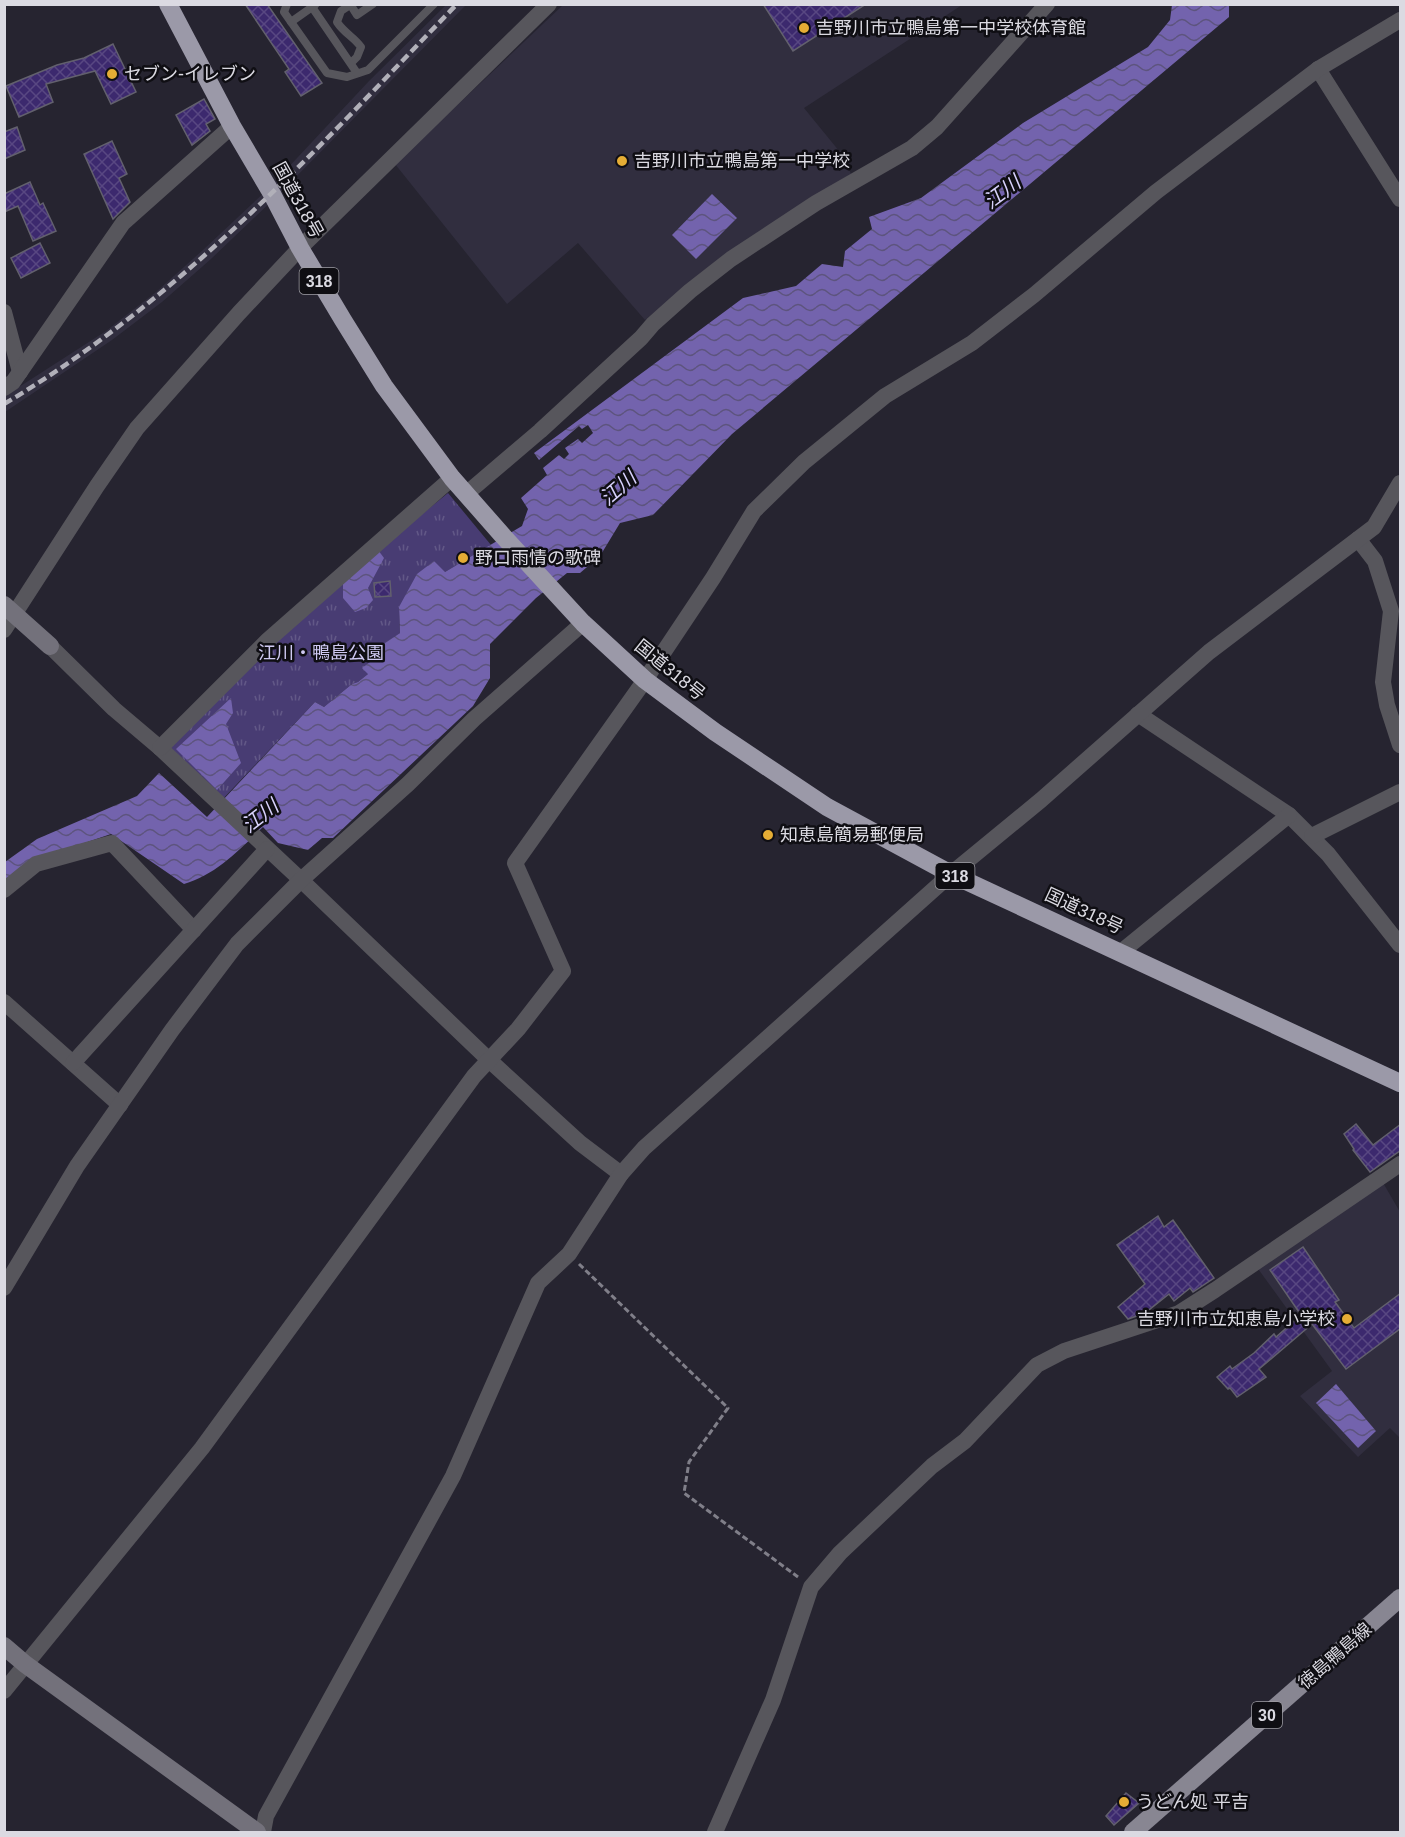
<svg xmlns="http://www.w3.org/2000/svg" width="1405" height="1837" font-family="Arial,'Noto Sans JP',sans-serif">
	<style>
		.built { fill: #312e3f }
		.park { fill: url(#park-tufts) }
		.water { fill: url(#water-waves) }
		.building { fill: url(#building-cross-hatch); stroke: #62606d; stroke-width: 1.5 }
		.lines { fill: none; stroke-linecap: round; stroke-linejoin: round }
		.path { stroke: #807f89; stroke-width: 3; stroke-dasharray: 6 3; stroke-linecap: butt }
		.lane { stroke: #57565c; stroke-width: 8 }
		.street { stroke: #57565c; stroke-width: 16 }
		.secondary { stroke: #73717b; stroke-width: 18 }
		.primary { stroke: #888692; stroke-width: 18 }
		.highway { stroke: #9b99a8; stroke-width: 18 }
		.rail { stroke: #b1b0b9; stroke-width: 4.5; stroke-dasharray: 9 4.5; stroke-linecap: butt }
		.poi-dot { fill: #e5ad35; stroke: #0f0e13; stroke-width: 2 }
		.labels { text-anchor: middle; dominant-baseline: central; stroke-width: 5; stroke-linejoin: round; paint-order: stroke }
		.shield { fill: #0f0e13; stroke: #9e9da4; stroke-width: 1.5 }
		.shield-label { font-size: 16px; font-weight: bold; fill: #dbdae2 }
		.poi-label { font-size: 18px; fill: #dbdae2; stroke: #0f0e13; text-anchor: start }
		.street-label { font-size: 18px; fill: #dbdae2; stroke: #0f0e13 }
		.park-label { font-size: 18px; fill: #cfc9f2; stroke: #0f0e13 }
		.water-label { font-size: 20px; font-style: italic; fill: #d7d1fb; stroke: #0f0e13 }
	</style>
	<defs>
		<pattern id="park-tufts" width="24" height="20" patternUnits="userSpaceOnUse" patternTransform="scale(1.5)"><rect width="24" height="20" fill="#483c73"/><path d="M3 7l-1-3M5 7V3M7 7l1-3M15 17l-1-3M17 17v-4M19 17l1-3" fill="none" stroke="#625887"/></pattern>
		<pattern id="water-waves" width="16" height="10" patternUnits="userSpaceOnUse" patternTransform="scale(1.5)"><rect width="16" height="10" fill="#7363ad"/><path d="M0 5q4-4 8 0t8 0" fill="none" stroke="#5d547e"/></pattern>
		<pattern id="building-cross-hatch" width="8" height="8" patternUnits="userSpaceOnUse" patternTransform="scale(1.5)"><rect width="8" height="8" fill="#3c296e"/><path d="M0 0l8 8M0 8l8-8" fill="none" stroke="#584782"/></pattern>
	</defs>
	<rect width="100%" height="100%" fill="#262430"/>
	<g class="built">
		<polygon points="446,5 466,5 275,198 211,259 162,302 112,340 5,412 5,396 106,331 156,292 203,250 269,188 369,81"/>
		<polygon points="563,5 962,5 804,108 844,157 851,174 749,238 645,320 578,243 507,304 395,164"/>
		<polygon points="1382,1181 1400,1212 1400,1438 1390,1428 1358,1457 1300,1396 1332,1371 1256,1266"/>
	</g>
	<polygon class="park" points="448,493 491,545 445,572 399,607 400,633 371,653 375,659 368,674 358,682 352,684 324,707 315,702 218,804 160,748 269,639"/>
	<g class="water">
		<path d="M1172,5H1229V17L732,434L653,515L620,523L600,556L580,573H567L536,598L490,644V678L473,706L333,838H322L308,850L278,843L263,827C240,849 216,875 184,884L111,834L28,862L5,881V862L37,839L137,796L159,773L207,817L315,702L324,707L352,684L358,682L368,674L362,668L374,659L370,653L400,633L399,607L417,574L434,561L445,572L522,526L528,509L521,498L547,475L543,468L559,455L564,459L569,454L565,448L578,439L582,443L593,433L588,425L582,429L579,426L539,460L534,453L743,298L796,286L822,264L843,267L845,251L872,229L869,217L921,198L1023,123L1148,47L1170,20Z"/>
		<polygon points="712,194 737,218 696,259 672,235"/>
		<polygon points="378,550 384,558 368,588 373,600 366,608 355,612 343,598 343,581"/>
		<polygon points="231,698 233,713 226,724 241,763 217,790 176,749"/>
		<polygon points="1336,1384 1376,1431 1358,1448 1316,1403"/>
	</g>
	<g class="building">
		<polygon points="245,4 267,4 322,83 301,96 285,72 289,69"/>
		<polygon points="763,4 866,4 793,51"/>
		<polygon points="113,44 136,92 111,104 95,71 46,84 53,102 19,117 6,86 57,65 84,58"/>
		<polygon points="204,99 215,119 206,124 210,131 192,145 176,115"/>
		<polygon points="17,127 25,150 4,159 4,132"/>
		<polygon points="112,141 127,174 119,178 130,202 113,219 84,154"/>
		<polygon points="30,182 40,205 43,203 56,231 33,241 18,206 4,212 4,194"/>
		<polygon points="40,243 50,263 21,278 11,258"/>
		<polygon points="390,581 391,596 375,597 374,583"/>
		<polygon points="1356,1124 1373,1145 1401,1124 1401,1150 1370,1172 1353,1150 1354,1149 1344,1134"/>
		<polygon points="1158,1216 1164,1227 1173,1220 1214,1278 1193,1292 1190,1288 1174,1301 1169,1294 1145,1313 1128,1319 1118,1307 1145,1284 1117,1245"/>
		<polygon points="1303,1247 1339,1300 1335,1302 1354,1328 1401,1293 1401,1328 1346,1369 1312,1324 1259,1369 1266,1377 1237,1397 1230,1388 1228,1389 1217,1377 1230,1366 1232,1369 1254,1353 1274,1334 1276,1337 1301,1315 1270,1270"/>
		<polygon points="1126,1793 1139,1803 1114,1825 1106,1816"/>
	</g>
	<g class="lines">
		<polyline class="path" points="579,1264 728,1408 689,1462 684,1493 798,1577"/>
		<g class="lane">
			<polyline points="287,4 284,12 327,73 347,77 368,70 434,4"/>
			<polyline points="350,4 357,15 373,4"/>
			<path d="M350,5L341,11L337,22C344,33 354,37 361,47L357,57L351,63"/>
			<polyline points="312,7 357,73"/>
			<polyline points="291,22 315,5"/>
		</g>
		<g class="street">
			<polyline points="1318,69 1400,199"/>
			<polyline points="4,312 20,372"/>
			<polyline points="4,388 13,382 123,223 232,126"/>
			<polyline points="466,494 540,431 641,338 653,324 690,291 731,259 816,203 912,148 937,127 1047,4"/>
			<polyline points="1358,539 1375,561 1391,611 1383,682 1387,705 1400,745"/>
			<polyline points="4,630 97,486 137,428 239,313 300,248 549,4"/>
			<polyline points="50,646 114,709 160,748 301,880 488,1059 580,1143 621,1174"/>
			<polyline points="1138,714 1289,815 1328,854 1400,945"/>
			<polyline points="160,748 268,640 452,478"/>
			<polyline points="1312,836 1400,792"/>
			<polyline points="4,890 36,864 112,843 194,930"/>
			<polyline points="1121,952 1289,815"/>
			<polyline points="4,1002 120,1105"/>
			<polyline points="73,1063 267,849"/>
			<polyline points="4,1288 77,1166 172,1030 237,944 301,880 408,784 474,719 583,623"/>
			<polyline points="4,1691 202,1448 474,1076 518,1029 563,971 515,863 645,680 713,578 754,511 804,462 885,396 972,343 1034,295 1156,192 1318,69 1400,20"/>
			<polyline points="263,1832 266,1816 453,1476 538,1283 569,1254 621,1174 644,1148 951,874 1041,800 1209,652 1374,527 1400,483"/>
			<polyline points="715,1832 773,1700 811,1587 840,1553 932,1466 965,1441 1037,1365 1064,1351 1179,1313 1215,1290 1400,1164"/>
		</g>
		<g class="secondary">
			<polyline points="4,605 50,646"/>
			<polyline points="4,1646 25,1664 257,1832"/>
		</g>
		<polyline class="primary" points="1133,1832 1400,1598"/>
		<polyline class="highway" points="168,4 232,126 272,194 300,248 343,320 384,386 452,478 503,536 583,623 645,680 715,732 827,807 951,874 1400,1083"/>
		<path class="rail" d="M4,404C180,300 317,149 457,4"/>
	</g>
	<g class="poi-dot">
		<circle cx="804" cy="28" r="6"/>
		<circle cx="112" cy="74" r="6"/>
		<circle cx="622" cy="161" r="6"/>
		<circle cx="463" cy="558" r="6"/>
		<circle cx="768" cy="835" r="6"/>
		<circle cx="1347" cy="1319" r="6"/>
		<circle cx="1124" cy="1802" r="6"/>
	</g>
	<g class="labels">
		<g class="shield">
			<rect x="299.5" y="268" width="39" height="26" rx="4.5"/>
			<rect x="935.5" y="863" width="39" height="26" rx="4.5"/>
			<rect x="1252" y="1702" width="30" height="26" rx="4.5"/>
		</g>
		<g class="shield-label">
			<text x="319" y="281">318</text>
			<text x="955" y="876">318</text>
			<text x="1267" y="1715">30</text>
		</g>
		<g class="poi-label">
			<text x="816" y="28">吉野川市立鴨島第一中学校体育館</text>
			<text x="124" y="74">セブン-イレブン</text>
			<text x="634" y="161">吉野川市立鴨島第一中学校</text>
			<text x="475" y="558">野口雨情の歌碑</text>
			<text x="780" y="835">知恵島簡易郵便局</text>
			<text x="1335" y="1319" text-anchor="end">吉野川市立知恵島小学校</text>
			<text x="1136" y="1802">うどん処 平吉</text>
		</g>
		<g class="street-label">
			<text transform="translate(298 200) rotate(61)">国道318号</text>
			<text transform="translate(670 670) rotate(39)">国道318号</text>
			<text transform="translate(1084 911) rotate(25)">国道318号</text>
			<text transform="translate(1335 1656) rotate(-41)">徳島鴨島線</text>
		</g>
		<g class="park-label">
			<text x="321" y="653">江川・鴨島公園</text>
		</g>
		<g class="water-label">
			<text transform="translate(1002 192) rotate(-37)">江川</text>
			<text transform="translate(618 488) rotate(-41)">江川</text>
			<text transform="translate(260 816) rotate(-38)">江川</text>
		</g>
	</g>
	<rect width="1405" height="1837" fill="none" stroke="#dbdae2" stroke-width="12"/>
</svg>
